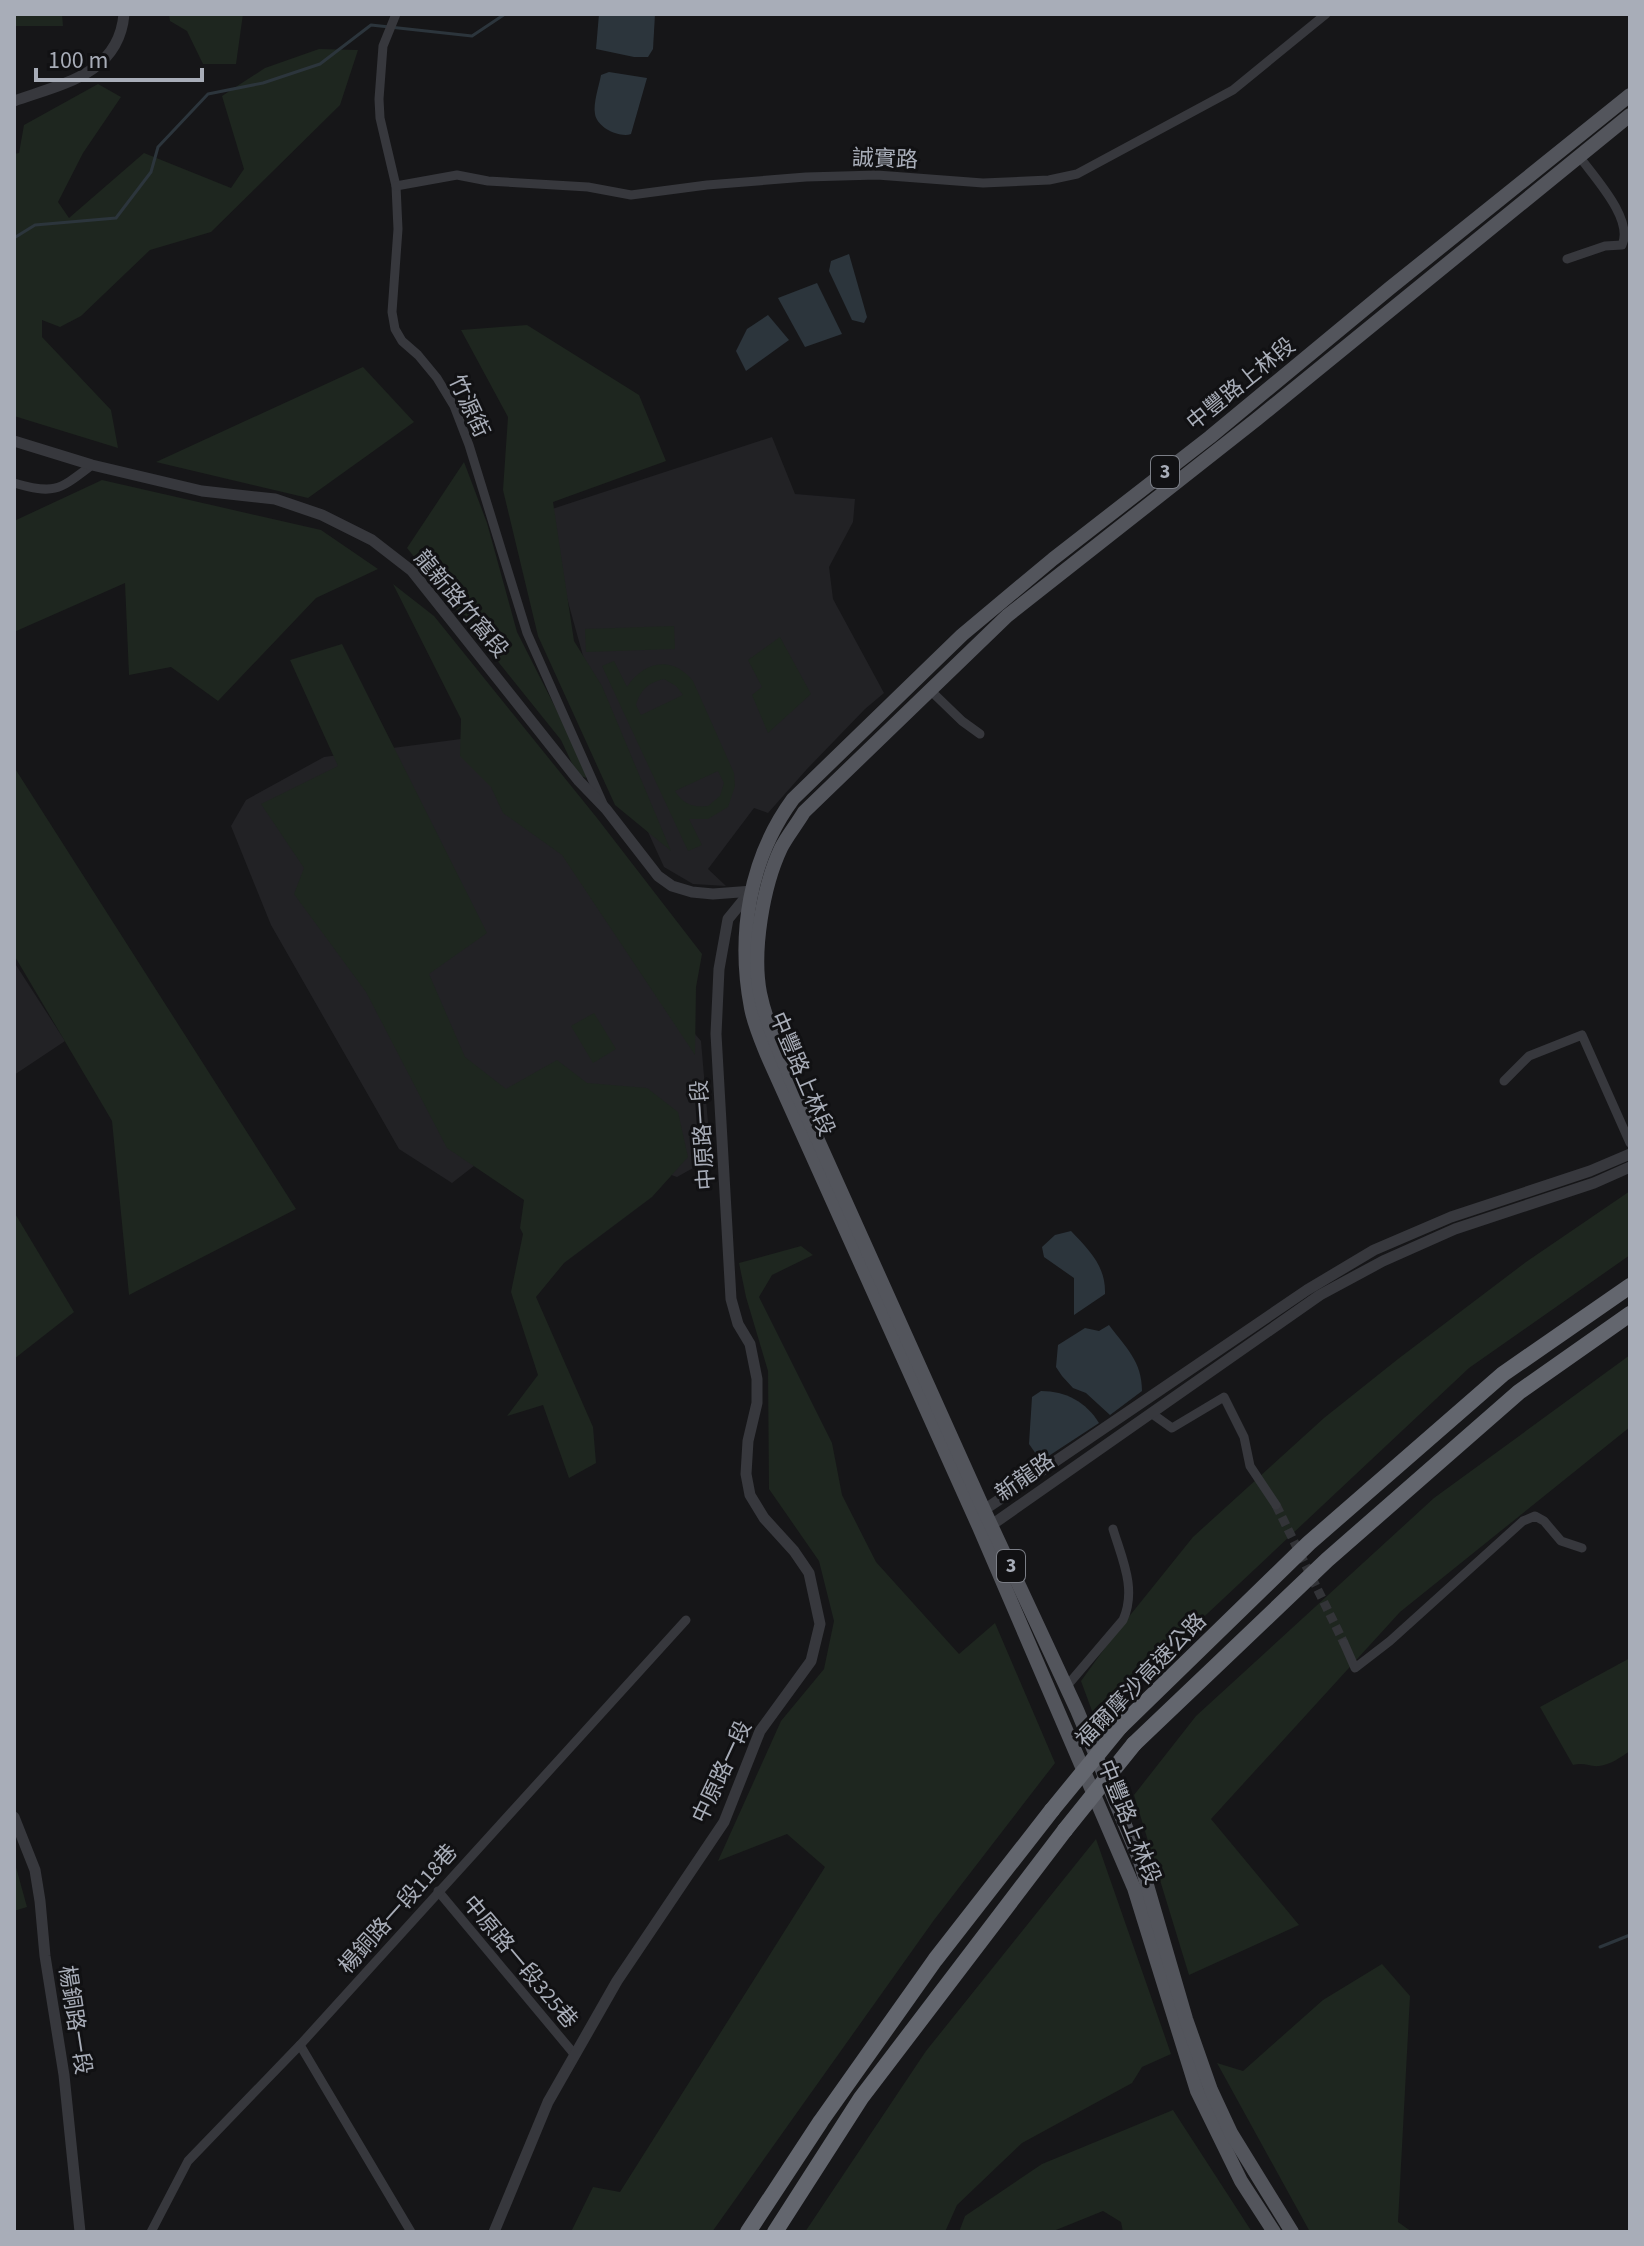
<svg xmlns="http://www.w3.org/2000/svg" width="1644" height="2246" font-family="'Source Sans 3','Noto Sans TC',sans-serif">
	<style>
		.built { fill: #222225 }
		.green { fill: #1e261f; fill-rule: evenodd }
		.water { fill: #2c353c }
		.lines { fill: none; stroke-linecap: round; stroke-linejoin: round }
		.stream { stroke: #2c353c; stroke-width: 3 }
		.minor-tunnel { stroke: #333438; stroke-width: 9; stroke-dasharray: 9 4.5; stroke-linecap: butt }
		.minor { stroke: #37383d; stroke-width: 9 }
		.tertiary { stroke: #37383d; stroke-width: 11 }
		.primary { stroke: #53555c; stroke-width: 14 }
		.motorway { stroke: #63666e; stroke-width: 16 }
		.motorway-bridge { stroke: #63666e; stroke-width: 16 }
		.labels { text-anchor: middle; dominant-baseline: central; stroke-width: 6; stroke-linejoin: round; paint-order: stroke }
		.shield { fill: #111113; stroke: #7b7e86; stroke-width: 2 }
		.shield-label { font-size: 20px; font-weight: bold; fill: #a8adb8 }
		.street-label { font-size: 22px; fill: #a8adb8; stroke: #111113 }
	</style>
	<rect width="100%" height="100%" fill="#161618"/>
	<g class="built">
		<polygon points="772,437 795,494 855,499 853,522 829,567 833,599 884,693 865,709 807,769 768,813 754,808 708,869 726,886 693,884 664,867 607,742 543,512"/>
		<polygon points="461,739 547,803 667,1001 701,1041 711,1158 677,1177 633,1162 542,1113 452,1183 399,1149 271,925 231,826 246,800 324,757"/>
		<polygon points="14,962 65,1041 14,1075"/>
	</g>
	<g class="green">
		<polygon points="14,14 62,14 63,26 14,26"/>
		<polygon points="169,14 243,14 236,64 203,64 187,31 170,21"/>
		<polygon points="319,49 358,50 340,105 211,232 150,250 81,316 60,327 42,320 42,337 111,410 118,448 14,416 14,154 19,153 24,125 98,84 121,97 83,153 58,202 69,218 144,153 231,188 244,169 222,96 265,68"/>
		<polygon points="527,325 639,395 666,461 553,502 574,641 602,686 671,851 615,805 538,636 503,490 508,417 461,330"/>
		<polygon points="363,367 414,422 308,498 156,462"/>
		<polygon points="464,462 487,523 517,632 587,770 586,778 577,774 561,740 407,548"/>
		<polygon points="102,480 321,530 378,569 316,598 218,701 171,667 129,675 125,583 14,632 14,521"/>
		<polygon points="393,584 434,616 597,818 702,954 696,987 695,1055 562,855 503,813 491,787 460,756 461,719"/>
		<polygon points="674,626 675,649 586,652 585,629"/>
		<polygon points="780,637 811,694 768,733 752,695 762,687 748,660"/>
		<polygon points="342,644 487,933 429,974 465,1057 506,1089 557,1060 587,1083 647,1088 678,1112 688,1157 652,1197 564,1263 536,1297 593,1427 596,1463 569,1478 543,1405 507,1416 538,1375 511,1292 523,1234 520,1228 524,1200 447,1148 366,992 294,894 304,868 261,804 338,766 290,660"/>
		<path d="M614,661L627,687C644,661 672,655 693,681L734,773L735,786L728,807L708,819H689L702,845L688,851L602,666ZM664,679L676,686L683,695L641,715L636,705C641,689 648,683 664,679ZM718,771L724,783L720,796L708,806C693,808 683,804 675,791Z"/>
		<polygon points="14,767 296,1209 129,1295 112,1121 14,955"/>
		<polygon points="594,1013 616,1049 593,1063 571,1026"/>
		<polygon points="1630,1191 1630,1255 1469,1368 1095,1719 1081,1681 1115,1634 1193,1537 1324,1418 1398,1359 1526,1262"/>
		<polygon points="14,1212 74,1312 14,1359"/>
		<polygon points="801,1246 813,1255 772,1275 759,1297 832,1443 842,1495 876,1562 959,1654 995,1623 1055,1763 934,1920 712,2232 571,2232 593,2187 620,2192 825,1867 787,1834 718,1861 781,1721 824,1669 834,1621 819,1561 769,1489 768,1371 746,1297 739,1263"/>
		<polygon points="1630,1355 1630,1427 1400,1612 1211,1819 1299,1925 1189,1975 1134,1795 1196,1716 1434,1498"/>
		<path d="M1630,1658V1751C1621,1757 1610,1765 1599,1766C1589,1767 1585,1762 1573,1765L1540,1707Z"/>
		<polygon points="1096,1839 1171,2054 1142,2067 1132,2083 1022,2143 957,2205 945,2232 805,2232 926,2051"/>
		<polygon points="14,1860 27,1907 14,1911"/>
		<polygon points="1382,1964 1410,1996 1398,2222 1412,2232 1310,2232 1217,2063 1243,2071 1323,2000"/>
		<polygon points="1173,2110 1252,2232 1123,2232 1121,2222 1103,2211 1051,2232 959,2232 965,2216 1042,2164"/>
	</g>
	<g class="water">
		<polygon points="599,14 655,14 653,49 648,57 634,57 596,49"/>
		<path d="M609,72L647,78L631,134C620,138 597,128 595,114C593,103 599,86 601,75Z"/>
		<polygon points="849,254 867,317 864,323 852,320 829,271 831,261"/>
		<polygon points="817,283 842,334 805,347 778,298"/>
		<polygon points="768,315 789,340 746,371 736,351 747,329"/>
		<path d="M1071,1231C1089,1250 1106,1266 1105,1294L1074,1315V1278L1044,1257L1042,1247L1055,1235Z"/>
		<path d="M1109,1325C1126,1348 1142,1361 1142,1391L1110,1415L1086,1393L1073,1388L1062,1376L1056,1367L1058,1345L1085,1328L1099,1331Z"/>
		<path d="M1041,1391C1066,1391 1086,1402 1099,1423L1041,1461L1029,1444L1032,1397Z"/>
	</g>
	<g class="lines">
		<g class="stream">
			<polyline points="14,238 35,225 116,218 151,172 158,147 208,94 263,83 320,64 371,25 472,36 505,14"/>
			<polyline points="1600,1947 1630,1935"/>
		</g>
		<polyline class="minor-tunnel" points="1276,1505 1344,1643"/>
		<g class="minor">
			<polyline points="396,14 383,46 379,99 380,118 396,186 398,229 392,312 395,329 402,341 418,355 437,378 454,406 469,445 527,633 604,806"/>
			<polyline points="396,186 457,175 488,181 588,187 631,195 707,185 806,177 877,175 983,183 1049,180 1077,174 1233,90 1326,14"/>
			<path d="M1567,259L1605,246L1622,245C1634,219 1594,177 1579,156"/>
			<path d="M14,483C55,495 59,490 92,465"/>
			<polyline points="931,691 962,721 980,734"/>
			<polyline points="1504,1081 1529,1056 1582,1035 1630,1143"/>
			<polyline points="1151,1413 1172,1428 1224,1397 1244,1437 1250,1466 1276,1505"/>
			<polyline points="1344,1643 1355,1668 1390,1641 1523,1521 1535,1516 1544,1521 1561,1541 1582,1548"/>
			<path d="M1066,1687L1123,1620C1137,1589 1122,1559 1113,1529"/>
			<polyline points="438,1891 575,2055"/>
			<polyline points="300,2045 411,2232"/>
			<polyline points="151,2232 188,2161 300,2045 686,1620"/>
		</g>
		<g class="tertiary">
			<path d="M14,101C62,84 119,74 124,14"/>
			<polyline points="14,441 92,465 202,491 275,499 322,515 372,540 412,571 579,781 606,809 658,876 672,886 692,892 713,894 753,891"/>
			<polyline points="982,1516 984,1510 1307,1290 1374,1250 1451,1217 1590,1171 1630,1154"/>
			<polyline points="985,1526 993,1524 1320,1295 1383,1261 1455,1229 1594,1183 1630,1167"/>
			<polyline points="14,1817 35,1870 40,1901 45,1956 64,2075 80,2232"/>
			<polyline points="494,2232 548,2102 617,1981 724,1822 760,1731 811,1661 820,1624 809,1573 794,1551 764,1518 750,1495 746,1474 748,1441 757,1403 757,1379 750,1344 738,1324 731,1299 716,1034 719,969 728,919 750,892"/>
		</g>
		<g class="primary">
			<path d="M1274,2232L1241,2181L1197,2091L1134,1888L979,1527L767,1055C761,1040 754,1024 751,1008C737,935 749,859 793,799L962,635L1053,559L1210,437L1390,288L1630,95"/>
			<path d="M1292,2232L1231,2133L1211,2090L1186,2019L1140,1861L1077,1710L984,1510L791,1080C780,1051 766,1023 760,993C752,951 763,886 781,848C787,836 797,824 804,812L1007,616L1257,419L1630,115"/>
		</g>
		<g class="motorway">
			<polyline points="1120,1727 1309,1543 1503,1374 1630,1286"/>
			<polyline points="1134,1744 1327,1560 1519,1392 1630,1314"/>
			<polyline points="748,2232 821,2121 935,1960 1052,1810"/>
			<polyline points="775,2232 861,2098 1065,1830"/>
		</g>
		<g class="motorway-bridge">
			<polyline points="1052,1810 1120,1727"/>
			<polyline points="1065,1830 1134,1744"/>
		</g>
	</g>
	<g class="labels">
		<g class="shield">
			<rect x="1151" y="456" width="28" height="32" rx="6"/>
			<rect x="997" y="1550" width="28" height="32" rx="6"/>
		</g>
		<g class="shield-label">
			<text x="1165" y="472">3</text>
			<text x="1011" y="1566">3</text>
		</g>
		<g class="street-label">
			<text transform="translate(885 159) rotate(2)">誠實路</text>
			<text transform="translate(1241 384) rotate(-39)">中豐路上林段</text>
			<text transform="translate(469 406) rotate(65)">竹源街</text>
			<text transform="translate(461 604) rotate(50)">龍新路竹窩段</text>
			<text transform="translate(802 1074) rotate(67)">中豐路上林段</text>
			<text transform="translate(703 1135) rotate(-94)">中原路一段</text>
			<text transform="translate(1025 1477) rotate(-35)">新龍路</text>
			<text transform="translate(1141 1680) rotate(-46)">福爾摩沙高速公路</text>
			<text transform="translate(722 1772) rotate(-65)">中原路一段</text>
			<text transform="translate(1129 1822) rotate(68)">中豐路上林段</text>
			<text transform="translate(398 1909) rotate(-48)">楊銅路一段118巷</text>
			<text transform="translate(520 1962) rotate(50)">中原路一段325巷</text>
			<text transform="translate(75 2020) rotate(81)">楊銅路一段</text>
		</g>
	</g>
	<rect width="1644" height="2246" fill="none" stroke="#a8adb8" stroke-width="32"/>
	<path d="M36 68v12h166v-12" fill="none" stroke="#a8adb8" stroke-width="4"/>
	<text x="48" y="68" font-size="24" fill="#a8adb8" stroke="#111113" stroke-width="6" paint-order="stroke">100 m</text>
</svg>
